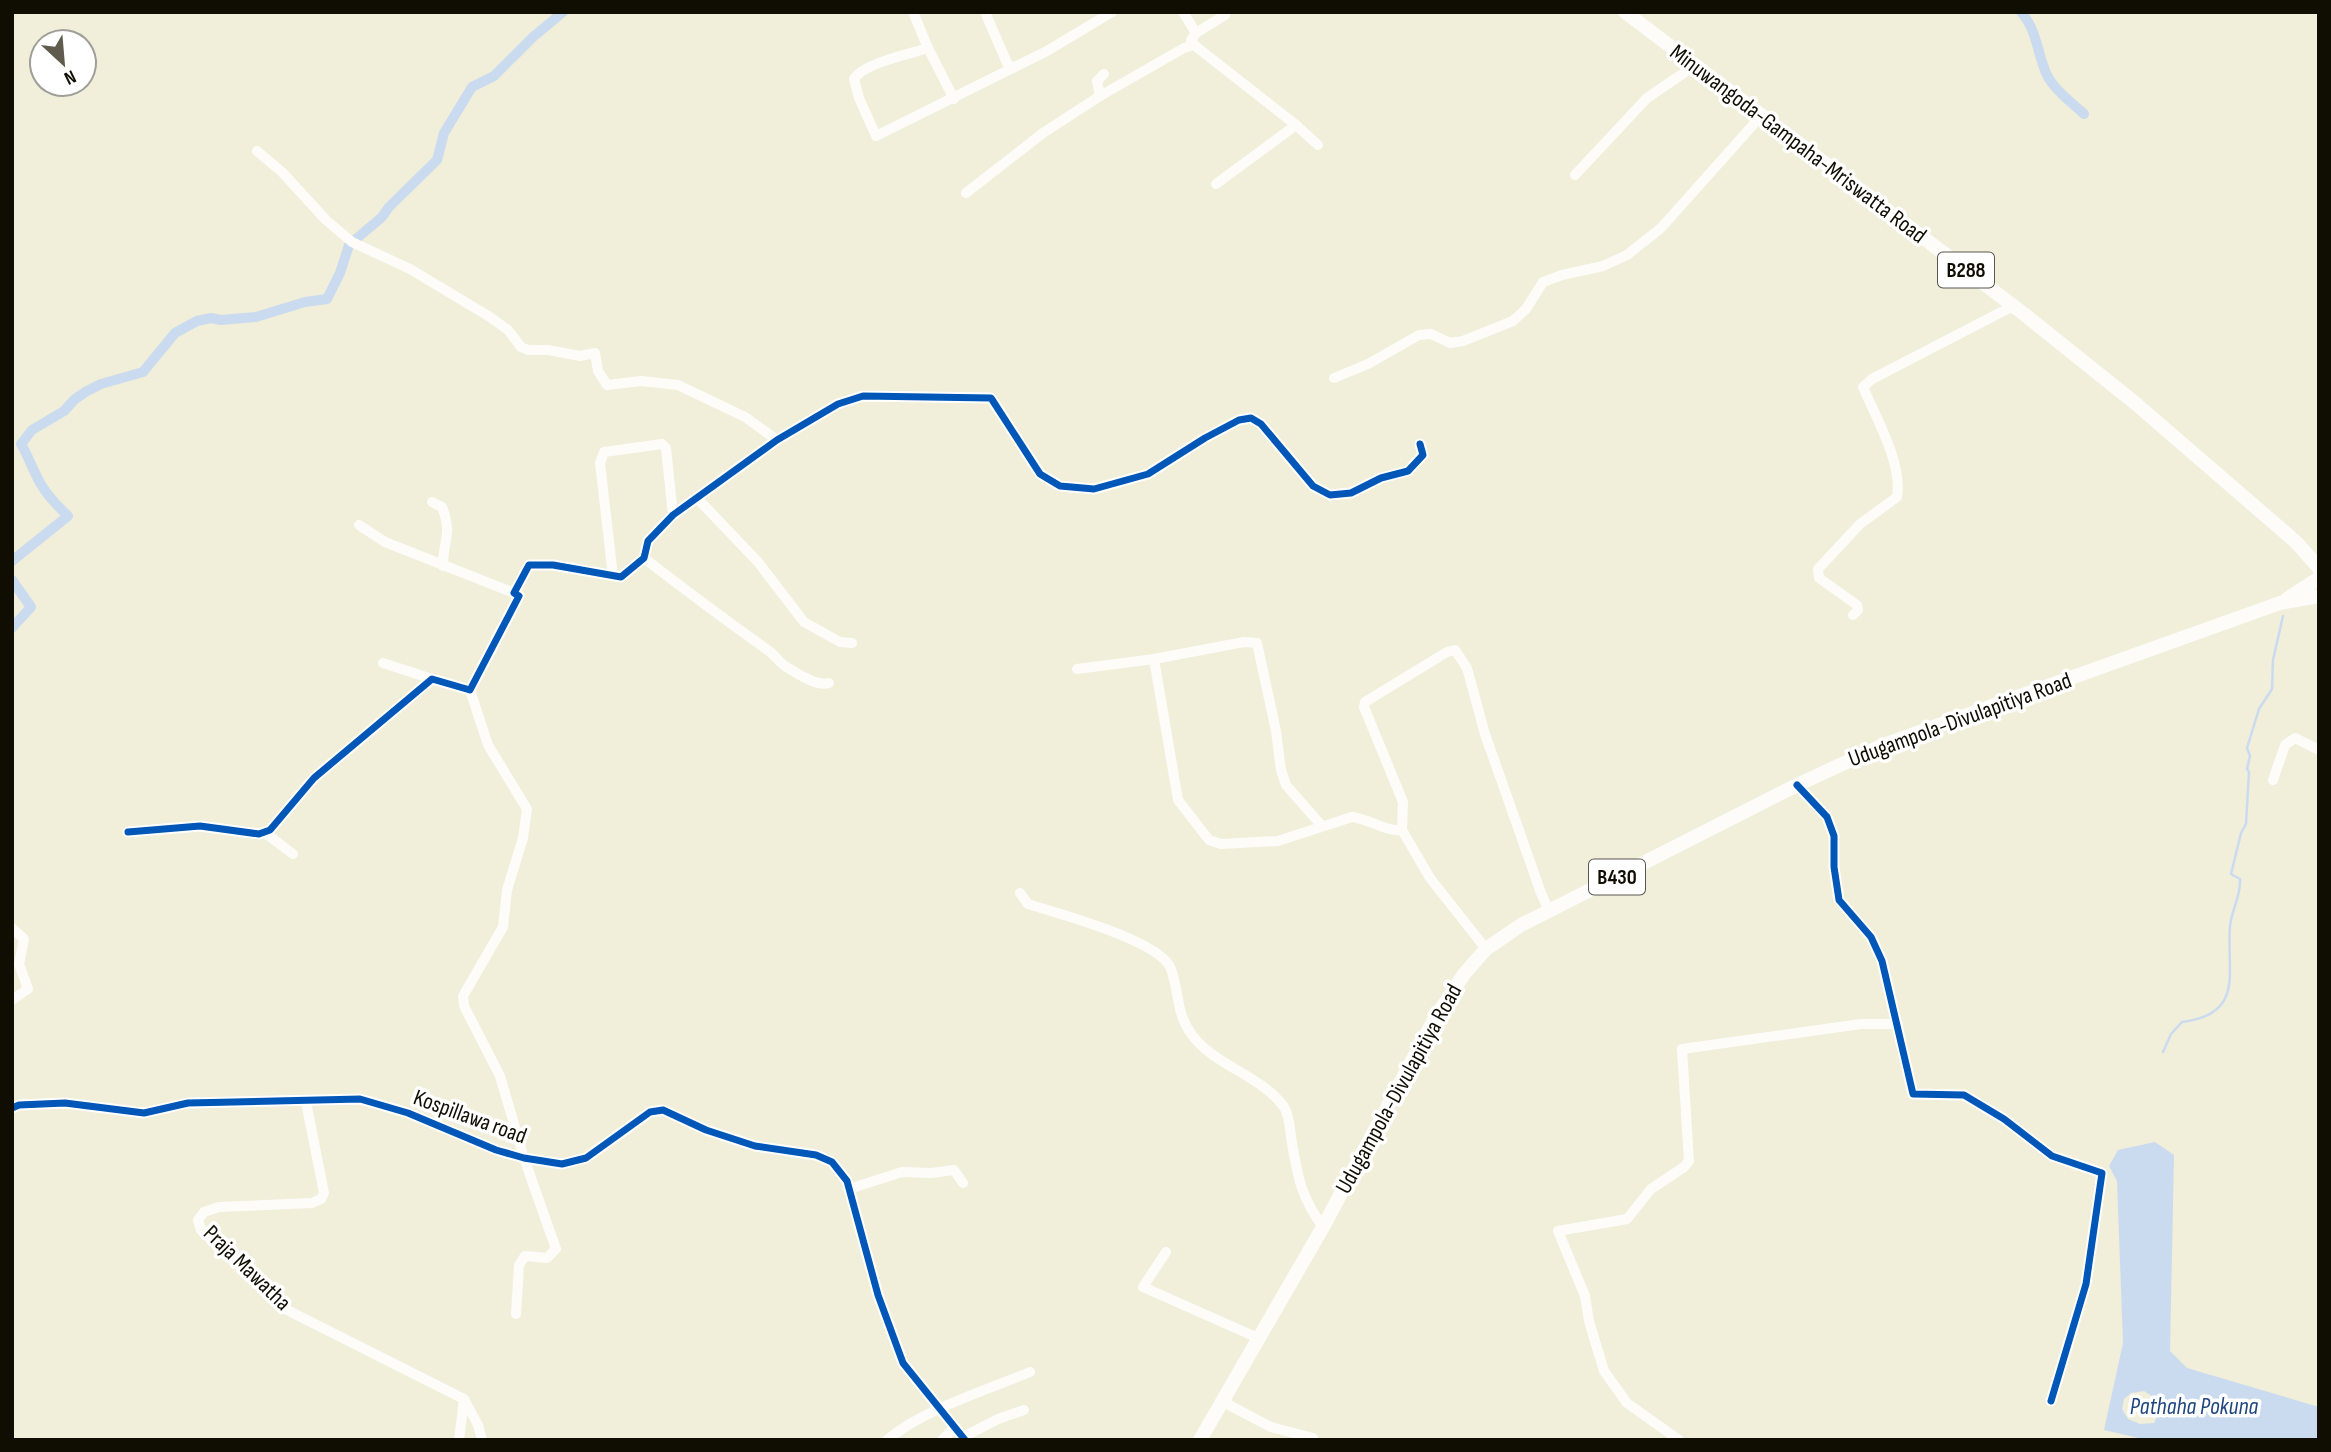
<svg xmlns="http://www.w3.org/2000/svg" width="2331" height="1452" font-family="'Sofia Sans Condensed',sans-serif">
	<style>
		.water { fill: #cadbf0; fill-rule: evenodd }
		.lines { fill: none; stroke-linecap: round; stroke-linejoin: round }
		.stream { stroke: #cadbf0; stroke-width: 2.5 }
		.canal { stroke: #cadbf0; stroke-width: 10 }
		.street { stroke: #fdfcf9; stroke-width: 10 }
		.primary { stroke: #fdfcf9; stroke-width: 14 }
		.cycleway-casing { stroke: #fff; stroke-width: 11 }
		.cycleway { stroke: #0057b8; stroke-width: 7 }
		.labels { text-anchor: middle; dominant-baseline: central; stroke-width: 7; stroke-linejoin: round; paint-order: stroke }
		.shield { fill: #fff; stroke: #58564f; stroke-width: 2 }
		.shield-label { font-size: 21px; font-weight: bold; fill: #100e03 }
		.street-label { font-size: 23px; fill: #100e03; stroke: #fff }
		.water-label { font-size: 24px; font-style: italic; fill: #204680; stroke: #fff }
	</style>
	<rect width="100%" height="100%" fill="#f1eeda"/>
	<path class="water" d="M2155,1142L2174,1155L2170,1351L2187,1368L2319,1407V1440H2147L2104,1430L2123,1343L2117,1181L2109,1166L2118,1150ZM2144,1391L2156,1399L2159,1412L2154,1423L2140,1424L2128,1419L2122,1409L2124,1399L2131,1393Z"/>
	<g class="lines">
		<path class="stream" d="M2163,1052L2171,1034L2182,1022C2246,1014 2226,971 2230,926C2232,909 2241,896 2240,879L2231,874L2241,833L2246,824L2249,772L2247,769L2250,756L2247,748L2259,709L2272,689L2273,660L2283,616"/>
		<g class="canal">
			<path d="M2021,12C2037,30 2037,52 2046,73C2053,89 2071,102 2084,114"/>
			<path d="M12,561L68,516C55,504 43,491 36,475C31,465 27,454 21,444L32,430L64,411L75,399L87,391L101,384L143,372L175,333L197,321L211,318L221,320L256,317L305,302L327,299L340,273L349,245L382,217L389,207L437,160L444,133L472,87L494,76L533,37L563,12"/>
			<polyline points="12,580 31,607 12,628"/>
		</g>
		<g class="street">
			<polyline points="913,12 928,48 954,99"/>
			<polyline points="985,12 1007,63 1013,68"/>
			<polyline points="1183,12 1196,33"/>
			<polyline points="1225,15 1196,33 1191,40 1194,45 1296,125 1318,145"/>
			<path d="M928,48C910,54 864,63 854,79L859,98L876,136L1047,51L1112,12"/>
			<polyline points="1104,74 1097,81 1100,96 1184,48 1194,45"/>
			<polyline points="257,151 282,172 326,220 352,242 410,269 490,317 508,330 521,347 528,350 548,350 580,356 595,353 598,371 607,385 641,381 678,385 745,417 777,440"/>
			<polyline points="1575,175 1647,98 1694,66"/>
			<polyline points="1216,184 1296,125"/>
			<polyline points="966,193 1043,133 1100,96"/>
			<polyline points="1334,378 1368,364 1419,335 1431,334 1450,343 1463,341 1513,321 1526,309 1543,282 1562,275 1603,266 1627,255 1661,228 1761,116"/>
			<polyline points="696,497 758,562 804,622 840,642 852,643"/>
			<path d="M432,502L442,507C453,535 443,539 443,566"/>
			<polyline points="359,525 385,542 514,593"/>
			<path d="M644,558C685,590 727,621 769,651C775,655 779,662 785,666C796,673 817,687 829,683"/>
			<polyline points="613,576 600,463 604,452 662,444 666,448 673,515"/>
			<path d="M1853,615L1858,610L1857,605L1819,578L1818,569L1860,524L1897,497C1903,464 1876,418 1863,387L1872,379L2013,306"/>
			<path d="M1154,659L1178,800L1209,840L1221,844L1278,841L1352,817C1370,819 1385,832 1402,830L1430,878L1486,949"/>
			<polyline points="383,663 432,679"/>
			<polyline points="1077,669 1154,659 1244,642 1257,643 1276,731 1281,770 1286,785 1322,826"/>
			<polyline points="470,690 488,745 527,809 523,838 507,890 503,927 463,996 464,1006 500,1076 524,1158 556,1249 547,1258 525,1256 519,1265 516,1314"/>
			<polyline points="2273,780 2285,745 2295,738 2319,750"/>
			<polyline points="1797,785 1827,817 1834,836 1834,867 1839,900 1871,937 1882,961 1913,1094 1964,1095 2004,1119 2052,1156 2102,1173 2086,1284 2051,1401"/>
			<polyline points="1402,830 1403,802 1364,707 1365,702 1447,652 1455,650 1467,668 1485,734 1541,893 1549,911"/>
			<polyline points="128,832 200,826 259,834 270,830 314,778 432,679 470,690 519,596 514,593 529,565 553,565 621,577 644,558 648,541 673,515 777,440 838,404 863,396 991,398 1040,474 1060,486 1094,489 1148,474 1205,438 1239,420 1251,418 1261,424 1313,486 1330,495 1351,493 1381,478 1408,471 1423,455 1420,444"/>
			<polyline points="265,833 293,854"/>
			<path d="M1020,893L1028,904C1057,913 1162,941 1171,969C1179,991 1176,1014 1192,1035C1215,1066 1261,1075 1284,1107C1290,1116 1290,1133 1292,1143C1298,1178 1301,1197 1323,1227"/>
			<polyline points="12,928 24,939 19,964 28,989 12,1000"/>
			<polyline points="306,1102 324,1193 321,1199 312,1203 219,1207 204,1212 198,1220 201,1230 285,1309 464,1399 459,1440"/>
			<polyline points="12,1108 19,1105 65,1103 144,1113 188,1103 360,1099 408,1113 496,1150 524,1158 562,1164 586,1158 650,1112 663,1110 706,1130 755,1146 816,1155 832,1162 847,1181 878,1295 903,1363 965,1440"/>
			<polyline points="849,1189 902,1172 931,1173 954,1170 963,1183"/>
			<polyline points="1166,1252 1143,1287 1258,1338"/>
			<polyline points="464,1399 478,1425 482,1440"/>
			<polyline points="1225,1399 1229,1405 1271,1427 1313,1438"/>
			<polyline points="963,1437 998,1419 1024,1410"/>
			<path d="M887,1440C924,1409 985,1391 1030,1372"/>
			<polyline points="942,1440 955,1427"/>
			<polyline points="1679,1440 1627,1403 1604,1371 1589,1321 1585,1296 1558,1231 1627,1219 1651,1189 1684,1167 1689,1161 1682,1049 1861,1024 1898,1024"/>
		</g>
		<g class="primary">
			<polyline points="1625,12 2024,314 2135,403 2296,542 2319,568"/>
			<polyline points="2287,599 2319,578"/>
			<polyline points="1200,1440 1323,1227 1435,1018 1464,974 1486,949 1521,925 1797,785 1883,745 2280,603 2319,596"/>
		</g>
		<defs>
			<g id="cycleway">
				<polyline points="1797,785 1827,817 1834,836 1834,867 1839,900 1871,937 1882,961 1913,1094 1964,1095 2004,1119 2052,1156 2102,1173 2086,1284 2051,1401"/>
				<polyline points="128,832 200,826 259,834 270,830 314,778 432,679 470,690 519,596 514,593 529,565 553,565 621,577 644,558 648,541 673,515 777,440 838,404 863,396 991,398 1040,474 1060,486 1094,489 1148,474 1205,438 1239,420 1251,418 1261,424 1313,486 1330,495 1351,493 1381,478 1408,471 1423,455 1420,444"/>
				<polyline points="12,1108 19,1105 65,1103 144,1113 188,1103 360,1099 408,1113 496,1150 524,1158 562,1164 586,1158 650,1112 663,1110 706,1130 755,1146 816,1155 832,1162 847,1181 878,1295 903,1363 965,1440"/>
			</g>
		</defs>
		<use href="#cycleway" class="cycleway-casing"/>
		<use href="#cycleway" class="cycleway"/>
	</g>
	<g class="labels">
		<g class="shield">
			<rect x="1938" y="252.5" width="56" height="35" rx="5"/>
			<rect x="1589" y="859.5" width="56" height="35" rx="5"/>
		</g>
		<g class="shield-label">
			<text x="1966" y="270">B288</text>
			<text x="1617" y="877">B430</text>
		</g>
		<g class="street-label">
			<text transform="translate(1798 144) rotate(37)">Minuwangoda-Gampaha-Mriswatta Road</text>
			<text transform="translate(1960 720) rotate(-20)">Udugampola-Divulapitiya Road</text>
			<text transform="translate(1399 1089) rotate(-61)">Udugampola-Divulapitiya Road</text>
			<text transform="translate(470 1117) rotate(20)">Kospillawa road</text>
			<text transform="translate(247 1268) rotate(44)">Praja Mawatha</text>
		</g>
		<g class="water-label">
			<text x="2194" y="1406">Pathaha Pokuna</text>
		</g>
	</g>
	<rect width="2331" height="1452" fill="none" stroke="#100e03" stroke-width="28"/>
	<g transform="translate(63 63) rotate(154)"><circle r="33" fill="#ffffff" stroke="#9f9f9a" stroke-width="2"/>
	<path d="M0-5L12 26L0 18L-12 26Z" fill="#5f5c4e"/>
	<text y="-10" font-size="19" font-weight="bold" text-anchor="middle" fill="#100e03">N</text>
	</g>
</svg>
